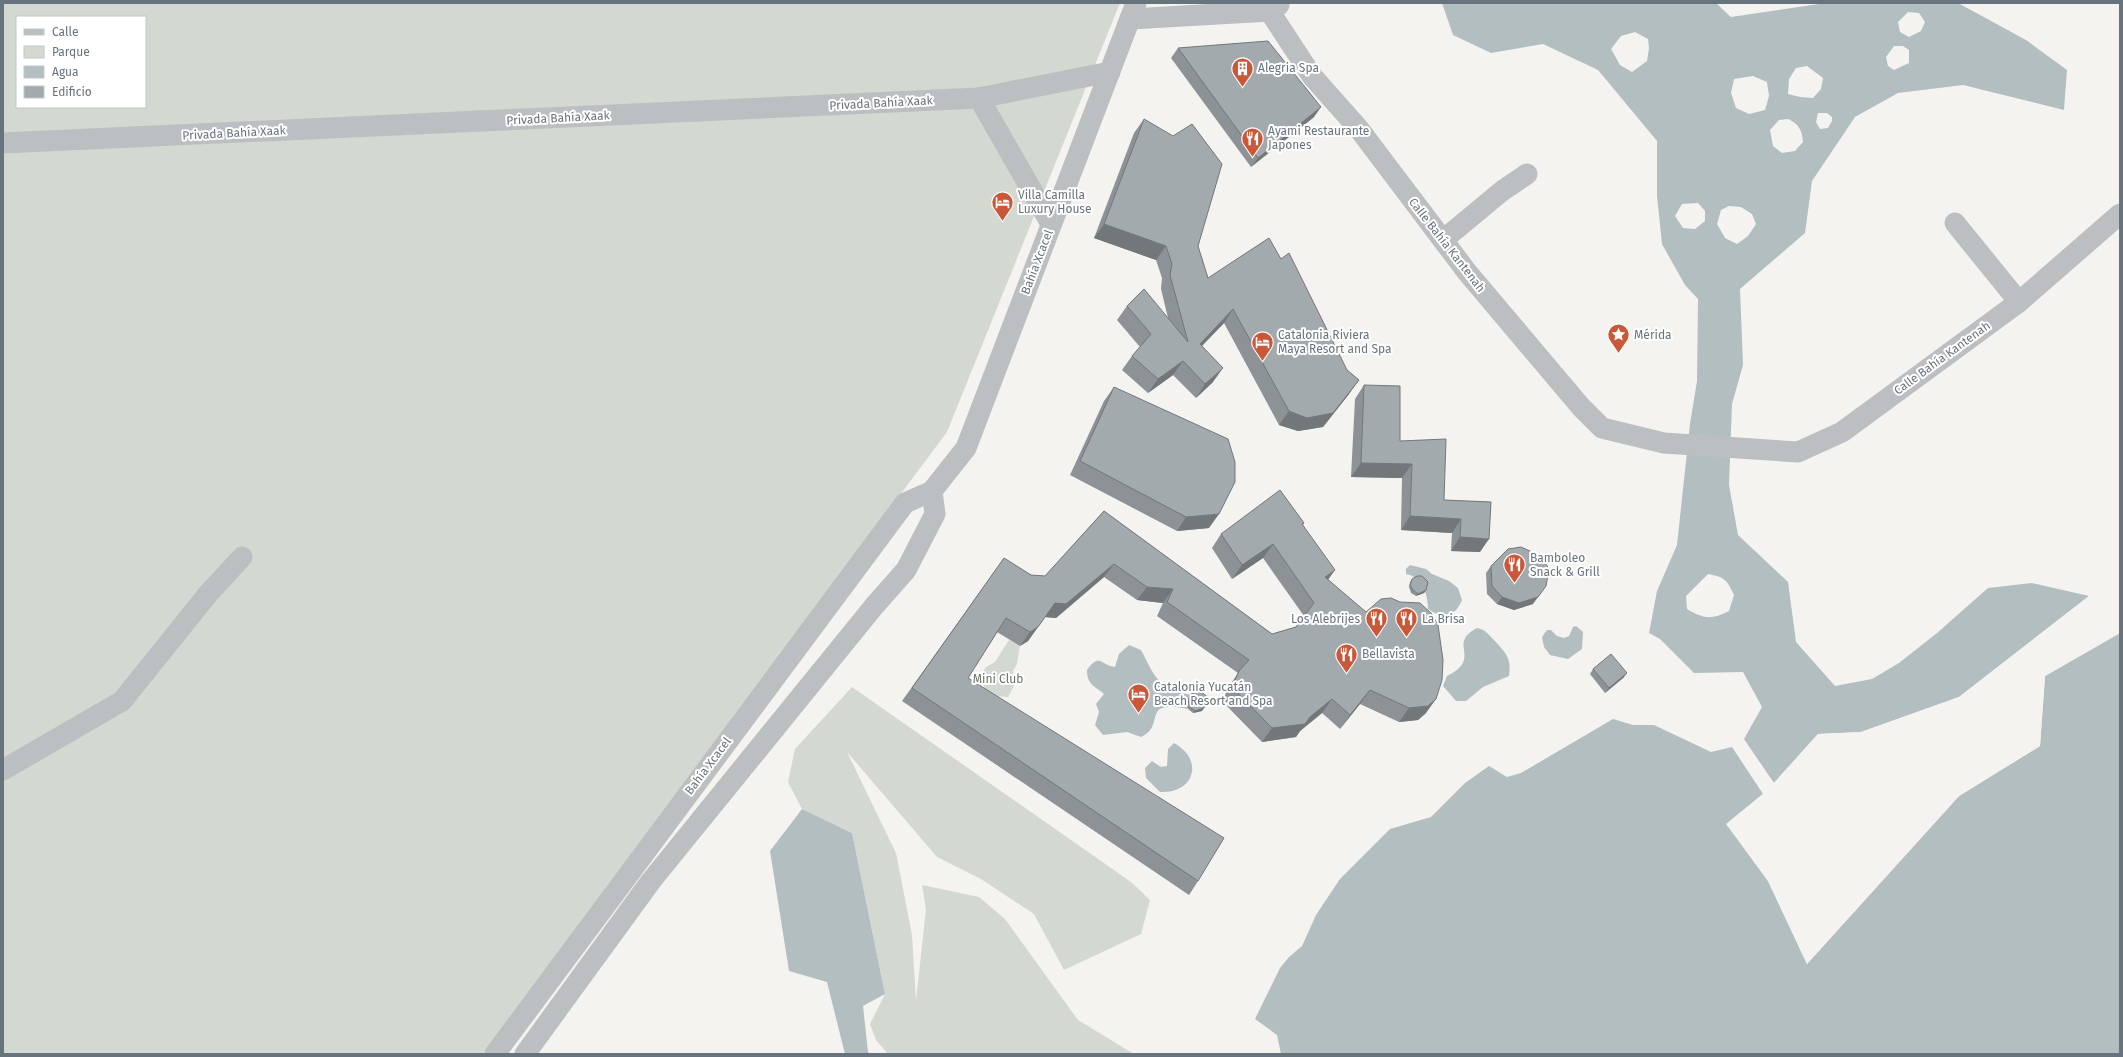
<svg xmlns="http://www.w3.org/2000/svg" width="2123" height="1057" font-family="'Fira Sans',sans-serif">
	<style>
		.green { fill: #d3d8d0; fill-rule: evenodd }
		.water { fill: #b3bec1; fill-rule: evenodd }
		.pier { fill: #f4f3f0 }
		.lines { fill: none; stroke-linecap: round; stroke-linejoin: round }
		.minor { stroke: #bbbfc1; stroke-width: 21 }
		.wall { fill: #8c9296 }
		.shaded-wall { fill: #72777a }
		.building { fill: #a3aaae; stroke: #72777a }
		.labels { text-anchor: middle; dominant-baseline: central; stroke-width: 4; stroke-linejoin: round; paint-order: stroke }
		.poi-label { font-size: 12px; fill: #67747d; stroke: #fff; text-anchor: start }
		.street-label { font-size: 12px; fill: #67747d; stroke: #fff }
		.park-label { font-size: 12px; fill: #687564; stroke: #fff }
	</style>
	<rect width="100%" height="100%" fill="#f4f3f0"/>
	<g class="green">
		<path d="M3,3H1120L947,432L483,1054H3ZM17,17H145V107H17Z"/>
		<polygon points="1009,640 1020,645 1017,664 1013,671 1015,684 1008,697 995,696 986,691 982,681 982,673 986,667 995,662"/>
		<polygon points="852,687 1131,882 1150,900 1141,934 1064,970 1034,914 981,879 937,857 847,752 896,853 912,935 916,1001 926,909 922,885 979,897 1005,919 1078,1020 1134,1054 888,1054 876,1040 870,1024 885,994 852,833 802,809 788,782 795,749"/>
	</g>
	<g class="water">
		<path d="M1442,3H1716L1731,17L1826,3H1958L2026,40L2067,70L2064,110L1963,85L1898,93L1855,117L1812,181L1805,233L1740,289L1743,365L1732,404L1729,485L1738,535L1788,582L1796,642L1835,686L1872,679L1899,663L1937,633L1988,588L2032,583L2089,596L1959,697L1861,732L1818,734L1774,783L1744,739L1762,707L1743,672L1694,673L1660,639L1649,633L1657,591L1677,545L1690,424L1697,381L1698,299L1685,285L1662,244L1657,196V141L1598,70L1543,44L1491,53L1453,35ZM1908,12L1919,13L1925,22L1921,31L1909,37L1900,32L1898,22ZM1635,32L1648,39L1649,48L1647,61L1632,72L1620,65L1611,49L1621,36ZM1894,46H1903L1909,50V63L1894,70L1888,66L1886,57ZM1807,66L1823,78L1821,89L1813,98L1800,97L1788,94L1789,79L1796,68ZM1753,76L1767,82L1769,96L1765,110L1749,114L1736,108L1731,93L1734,79ZM1818,113H1827L1832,117V121L1828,128L1820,129L1816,122ZM1788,119C1799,124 1802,130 1803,142L1795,151L1782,153L1773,146L1770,130L1779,120ZM1698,203L1705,211V221L1695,229L1683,228L1675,216L1682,204ZM1729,206L1741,207L1752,214L1756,224L1748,236L1737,244L1725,238L1717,224L1721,210ZM1708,574C1725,577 1727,580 1734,595L1729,611C1711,620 1704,619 1687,609L1686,596Z"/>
		<path d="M1410,565L1426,569L1432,574L1449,581L1458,588L1462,600C1455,617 1443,620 1428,609C1428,594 1422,577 1406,574V569Z"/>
		<polygon points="1576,626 1583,632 1582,649 1568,659 1550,655 1544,647 1542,637 1547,630 1551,630 1557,636 1564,638 1569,636 1573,627"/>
		<path d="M1477,628C1486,630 1487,633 1494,640C1505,652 1512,658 1509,676L1483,687L1466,701H1456L1443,686L1447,676C1484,658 1446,644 1477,628Z"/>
		<polygon points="2120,633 2120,1054 1281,1054 1277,1035 1255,1019 1280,968 1289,957 1302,946 1316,915 1340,879 1390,829 1431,817 1465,783 1489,766 1507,777 1521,773 1613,719 1633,725 1654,725 1711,752 1732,747 1763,794 1727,824 1768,881 1807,964 1959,796 2040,746 2045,676"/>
		<path d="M1129,645L1141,650C1156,678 1156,687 1191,695L1187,699L1188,709C1139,699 1167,725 1141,737L1127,732L1103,735L1095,725L1099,712L1096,704L1104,694C1095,686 1087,685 1087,670C1100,652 1101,666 1115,667L1119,654Z"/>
		<path d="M1174,743C1205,760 1194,794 1160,792L1146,778L1145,768L1152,761L1161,767L1167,766L1168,749Z"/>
		<polygon points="802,809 852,833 885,994 863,1006 868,1052 871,1054 845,1054 827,982 789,971 770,851"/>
	</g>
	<g class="pier">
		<polygon points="2089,596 2090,597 1960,699 1861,733 1819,736 1775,784 1772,785 1818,734 1861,732 1959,697"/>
		<polygon points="2120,631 2120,633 2045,676 2040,746 1959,796 1807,964 1768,881 1726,824 1764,793 1764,796 1729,824 1770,880 1807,961 1958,794 2038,745 2043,675"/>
	</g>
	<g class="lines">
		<g class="minor">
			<polyline points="1264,3 1312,76 1359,129 1467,272 1581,407 1602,428 1664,443 1798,452 1842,432 2019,302 2120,214"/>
			<polyline points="1130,19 1271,11 1279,5"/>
			<polyline points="979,98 1051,224"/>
			<polyline points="3,143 979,98 1110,72"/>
			<polyline points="1955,223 2019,302"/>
			<polyline points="1443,240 1502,191 1527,174"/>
			<polyline points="3,770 122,701 208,594 242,557"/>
			<polyline points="495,1054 905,503 932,491 966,448 1136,3"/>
			<polyline points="525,1054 651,881 875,605 906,570 935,514 932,491"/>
		</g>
	</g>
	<g class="wall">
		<polygon points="1178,48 1314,117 1251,167 1171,58"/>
		<polygon points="1144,119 1198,246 1208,278 1349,394 1323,427 1298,431 1279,425 1224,323 1202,346 1213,382 1196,398 1173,375 1148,393 1122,370 1132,356 1140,347 1117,320 1127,306 1168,318 1161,289 1162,278 1156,260 1094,238 1134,133"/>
		<polygon points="1364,385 1400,441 1444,500 1491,502 1480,552 1451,551 1452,533 1401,530 1402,478 1351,477 1355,399"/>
		<polygon points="1114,387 1209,528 1177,531 1070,475 1104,401"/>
		<polygon points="1104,511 1272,634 1296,627 1304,616 1263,558 1232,579 1212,548 1221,534 1304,523 1303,525 1328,579 1426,713 1418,720 1399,722 1360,704 1340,729 1322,713 1300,731 1296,737 1262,742 1222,701 1230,685 1238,673 1157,616 1163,603 1137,600 1104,577 1056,618 1045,617 1028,641 1020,646 997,632 968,678 1198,881 1189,895 902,701 1004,558 1031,575 1045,576"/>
		<polygon points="1491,566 1533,604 1514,610 1497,604 1487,594 1486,573"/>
		<polygon points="1412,579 1426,590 1424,593 1416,596 1411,593 1409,587 1410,582"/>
		<polygon points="1593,669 1627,673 1623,678 1605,693 1590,674"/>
		<polygon points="1191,694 1202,711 1193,713 1188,709 1186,703"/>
	</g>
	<g class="shaded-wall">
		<polygon points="1321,107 1314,117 1251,167 1258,158"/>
		<polygon points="1104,224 1166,246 1156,260 1094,238"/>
		<polygon points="1233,309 1224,323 1190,358 1200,344"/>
		<polygon points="1183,361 1173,375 1148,393 1158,379"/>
		<polygon points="1223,368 1213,382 1196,398 1205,384"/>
		<polygon points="1359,380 1349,394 1323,427 1298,431 1279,425 1289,411"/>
		<polygon points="1361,463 1412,464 1402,478 1351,477"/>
		<polygon points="1219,514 1209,528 1177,531 1186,517"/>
		<polygon points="1410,516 1461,519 1452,533 1401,530"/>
		<polygon points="1460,537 1489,539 1480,552 1451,551"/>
		<polygon points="1273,544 1263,558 1232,579 1242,565"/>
		<polygon points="1114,564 1104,577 1056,618 1045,617 1055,603"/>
		<polygon points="1335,570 1325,584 1325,577"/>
		<polygon points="1147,587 1173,589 1163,603 1137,600"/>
		<polygon points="1426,590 1424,593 1416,596 1418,594"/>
		<polygon points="1502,597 1538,597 1533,604 1514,610 1497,604"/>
		<polygon points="1038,627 1028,641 1020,646 1030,632"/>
		<polygon points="1627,673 1623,678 1605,693 1609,688"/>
		<polygon points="1370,690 1360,704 1340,729 1350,715"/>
		<polygon points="1332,699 1322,713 1300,731 1296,737 1262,742 1272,728 1310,717"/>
		<polygon points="1436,699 1426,713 1418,720 1399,722 1409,708"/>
		<polygon points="1204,708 1202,711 1193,713 1195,711"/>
	</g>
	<g class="building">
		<polygon points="1268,41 1321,107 1258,158 1178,48"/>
		<polygon points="1144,119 1173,136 1192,124 1222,164 1198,246 1208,278 1269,238 1281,259 1289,253 1347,370 1359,380 1333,413 1307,418 1289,411 1233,309 1200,344 1223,368 1205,384 1183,361 1158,379 1132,356 1151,334 1127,306 1144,289 1188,342 1170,275 1172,264 1166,246 1104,224"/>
		<polygon points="1364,385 1400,386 1400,441 1446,439 1444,500 1491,502 1489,539 1460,537 1461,519 1410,516 1412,464 1361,463"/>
		<polygon points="1114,387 1228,439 1235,462 1235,482 1219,514 1186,517 1080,461"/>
		<polygon points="1280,490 1304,523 1302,524 1335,570 1325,577 1366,612 1381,599 1391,598 1400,602 1420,603 1432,614 1438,625 1443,660 1442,680 1436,699 1428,706 1409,708 1370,690 1350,715 1332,699 1310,717 1305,724 1272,728 1232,687 1239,671 1249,660 1167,602 1173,589 1147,587 1114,564 1066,604 1055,603 1038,627 1030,632 1006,618 968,678 1224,838 1198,881 912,688 1004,558 1031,575 1045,576 1104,511 1272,634 1296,627 1314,603 1273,544 1242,565 1221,534"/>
		<polygon points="1521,547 1541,556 1549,569 1546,586 1538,597 1519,603 1502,597 1492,586 1491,566 1508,549"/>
		<polygon points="1417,576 1422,576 1428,582 1426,590 1418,594 1413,590 1410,585 1412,579"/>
		<polygon points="1611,654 1627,673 1609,688 1593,669"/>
		<polygon points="1200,691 1209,698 1204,708 1195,711 1190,707 1188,700 1191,694"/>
	</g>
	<defs>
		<symbol id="building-pin" viewBox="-11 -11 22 30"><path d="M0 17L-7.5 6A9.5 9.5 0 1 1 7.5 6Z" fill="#cb5739" stroke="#fff"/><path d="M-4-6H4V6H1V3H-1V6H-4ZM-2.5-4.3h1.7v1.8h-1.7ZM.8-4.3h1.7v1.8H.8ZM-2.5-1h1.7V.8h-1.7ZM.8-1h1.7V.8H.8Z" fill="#fff"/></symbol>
		<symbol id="restaurant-pin" viewBox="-11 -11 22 30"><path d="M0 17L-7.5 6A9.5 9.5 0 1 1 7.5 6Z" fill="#cb5739" stroke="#fff"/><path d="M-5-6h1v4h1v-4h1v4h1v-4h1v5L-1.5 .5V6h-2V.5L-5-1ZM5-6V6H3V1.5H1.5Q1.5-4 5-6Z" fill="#fff"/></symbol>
		<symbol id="hotel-pin" viewBox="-11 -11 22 30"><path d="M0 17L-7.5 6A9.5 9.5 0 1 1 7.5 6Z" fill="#cb5739" stroke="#fff"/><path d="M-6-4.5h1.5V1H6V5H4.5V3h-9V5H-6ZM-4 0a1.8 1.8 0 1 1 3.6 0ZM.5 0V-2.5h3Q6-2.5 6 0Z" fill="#fff"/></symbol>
		<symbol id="sight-pin" viewBox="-11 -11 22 30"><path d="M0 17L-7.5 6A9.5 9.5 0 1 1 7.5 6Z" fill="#cb5739" stroke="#fff"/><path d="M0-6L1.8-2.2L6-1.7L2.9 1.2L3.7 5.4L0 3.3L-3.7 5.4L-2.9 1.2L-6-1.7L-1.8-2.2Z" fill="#fff"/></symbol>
	</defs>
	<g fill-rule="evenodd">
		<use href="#building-pin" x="1230" y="56" width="25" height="34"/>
		<use href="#restaurant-pin" x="1240" y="126" width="25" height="34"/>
		<use href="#hotel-pin" x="990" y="190" width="25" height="34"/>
		<use href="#sight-pin" x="1606" y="322" width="25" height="34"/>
		<use href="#hotel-pin" x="1250" y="330" width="25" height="34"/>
		<use href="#restaurant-pin" x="1502" y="552" width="25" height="34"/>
		<use href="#restaurant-pin" x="1364" y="606" width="25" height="34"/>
		<use href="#restaurant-pin" x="1394" y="606" width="25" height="34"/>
		<use href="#restaurant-pin" x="1334" y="642" width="25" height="34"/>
		<use href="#hotel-pin" x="1126" y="682" width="25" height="34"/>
	</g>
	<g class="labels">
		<g class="poi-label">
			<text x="1258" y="68">Alegria Spa</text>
			<text x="1268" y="131">Ayami Restaurante<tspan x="1268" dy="14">Japones</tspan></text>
			<text x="1018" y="195">Villa Camilla<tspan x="1018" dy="14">Luxury House</tspan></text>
			<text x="1278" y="335">Catalonia Riviera<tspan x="1278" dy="14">Maya Resort and Spa</tspan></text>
			<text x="1634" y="335">Mérida</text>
			<text x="1530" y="558">Bamboleo<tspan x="1530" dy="14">Snack &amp; Grill</tspan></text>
			<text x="1360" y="619" text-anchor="end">Los Alebrijes</text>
			<text x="1422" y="619">La Brisa</text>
			<text x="1362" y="654">Bellavista</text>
			<text x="1154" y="687">Catalonia Yucatán<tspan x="1154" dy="14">Beach Resort and Spa</tspan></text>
		</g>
		<g class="street-label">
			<text transform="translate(881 103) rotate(-3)">Privada Bahía Xaak</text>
			<text transform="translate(558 118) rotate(-3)">Privada Bahía Xaak</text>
			<text transform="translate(234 133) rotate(-3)">Privada Bahía Xaak</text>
			<text transform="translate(1447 245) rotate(52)">Calle Bahía Kantenah</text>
			<text transform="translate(1037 262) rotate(-69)">Bahía Xcacel</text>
			<text transform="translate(1942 358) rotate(-36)">Calle Bahía Kantenah</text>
			<text transform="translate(708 766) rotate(-53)">Bahía Xcacel</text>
		</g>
		<g class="park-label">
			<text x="998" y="679">Mini Club</text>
		</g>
	</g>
	<rect width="2123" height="1057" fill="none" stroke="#67747d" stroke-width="8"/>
	<rect x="16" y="16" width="130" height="92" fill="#ffffff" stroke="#c2c7cb"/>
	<rect x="24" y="29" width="20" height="6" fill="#bbbfc1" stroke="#c2c7cb"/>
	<text x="52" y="36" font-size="12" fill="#67747d">Calle</text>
	<rect x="24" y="46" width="20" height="12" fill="#d3d8d0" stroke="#c2c7cb"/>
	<text x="52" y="56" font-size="12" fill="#67747d">Parque</text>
	<rect x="24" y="66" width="20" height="12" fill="#b3bec1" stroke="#c2c7cb"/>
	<text x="52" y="76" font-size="12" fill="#67747d">Agua</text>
	<rect x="24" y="86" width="20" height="12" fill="#a3aaae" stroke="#c2c7cb"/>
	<text x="52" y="96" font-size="12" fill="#67747d">Edificio</text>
</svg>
